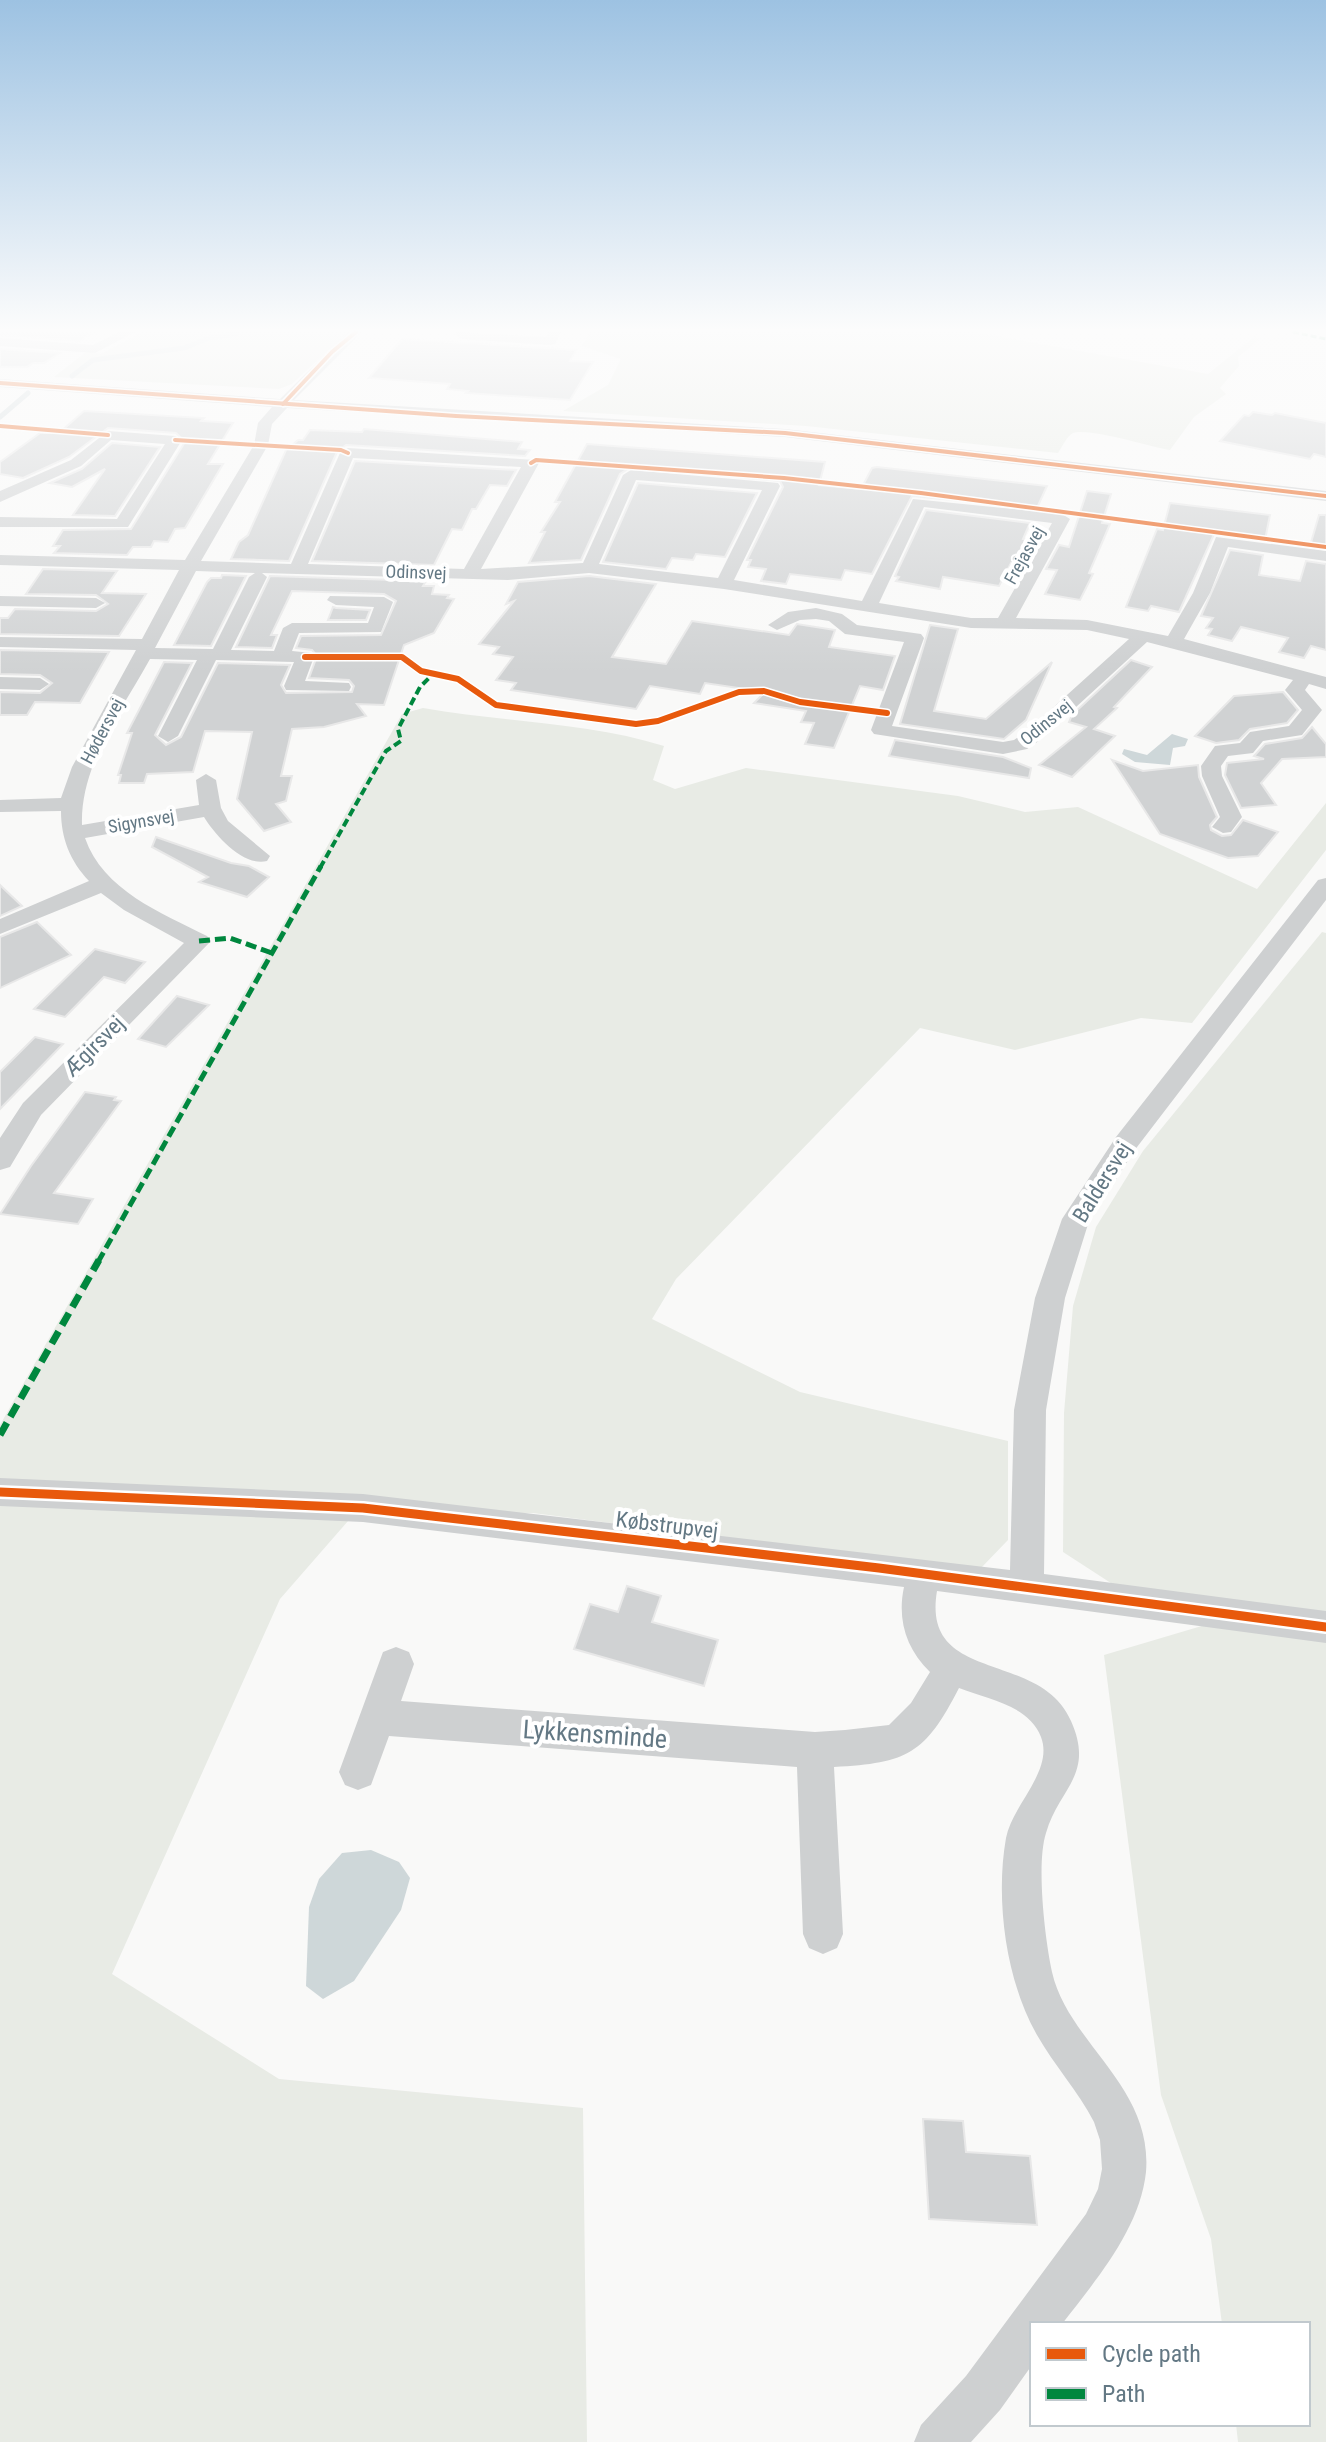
<svg xmlns="http://www.w3.org/2000/svg" width="1326" height="2442" font-family="'Roboto Condensed',sans-serif">
	<style>
		.green { fill: #e8ebe5 }
		.water { fill: #ced7d9 }
		.lines { fill: none; stroke-linecap: round; stroke-linejoin: round }
		.stream { stroke: #ced7d9; stroke-width: 5 }
		.building { fill: #d0d2d3; stroke: #e8e8e8; stroke-width: 2 }
		.minor { fill: #ced0d1; fill-rule: evenodd }
		.quiet-far3 { stroke: #00873e; stroke-width: 3; stroke-dasharray: 6 3; stroke-linecap: butt }
		.quiet-far2 { stroke: #00873e; stroke-width: 4; stroke-dasharray: 8 4; stroke-linecap: butt }
		.quiet-far1 { stroke: #00873e; stroke-width: 5; stroke-dasharray: 11 5; stroke-linecap: butt }
		.quiet { stroke: #00873e; stroke-width: 7; stroke-dasharray: 14 7; stroke-linecap: butt }
		.cycleway-far2-casing { stroke: #fff; stroke-width: 7 }
		.cycleway-far1-casing { stroke: #fff; stroke-width: 9 }
		.cycleway-casing { stroke: #fff; stroke-width: 14 }
		.cycleway-far2 { stroke: #e8590c; stroke-width: 4 }
		.cycleway-far1 { stroke: #e8590c; stroke-width: 6 }
		.cycleway { stroke: #e8590c; stroke-width: 9 }
		.labels { text-anchor: middle; dominant-baseline: central; stroke-width: 8; stroke-linejoin: round; paint-order: stroke }
		.far-street-label { font-size: 18px; fill: #637884; stroke: #fff }
		.street-label { font-size: 22px; fill: #637884; stroke: #fff }
		.near-street-label { font-size: 26px; fill: #637884; stroke: #fff }
	</style>
	<rect width="100%" height="100%" fill="#f9f9f8"/>
	<g class="green">
		<polygon points="142,332 348,332 292,384 279,389 54,377 86,352 101,354"/>
		<path d="M590,332H975L1208,374L1255,336L1260,339L1238,357L1239,366L1220,388L1226,394L1194,417L1170,450C1151,447 1089,427 1073,433C1067,436 1062,447 1058,453L806,426L563,411L608,385L621,359L582,346Z"/>
		<path d="M423,708C502,722 588,722 664,746L653,780L675,789L746,768L958,796L1025,812L1078,807L1257,889L1326,803V850L1192,1023L1141,1018L1015,1050L920,1028L676,1279L652,1319L800,1392L1008,1441V1540L981,1568L904,1561L533,1513H355L280,1599L112,1974L279,2079L583,2108L587,2442H0V1425L402,714Z"/>
		<polygon points="1322,932 1326,933 1326,1613 1117,1587 1063,1552 1064,1413 1073,1306 1096,1227 1143,1151"/>
		<polygon points="1205,1625 1326,1642 1326,2442 1238,2442 1236,2424 1308,2424 1308,2324 1222,2324 1211,2239 1161,2095 1104,1655"/>
	</g>
	<g class="water">
		<polygon points="1172,734 1188,739 1185,746 1173,748 1170,765 1135,762 1122,754 1124,749 1147,755"/>
		<polygon points="371,1850 399,1862 410,1878 401,1910 354,1981 323,1999 306,1986 309,1907 319,1879 342,1853"/>
	</g>
	<g class="lines">
		<g class="stream">
			<polyline points="72,376 93,360 184,348 209,338 237,334"/>
			<polyline points="0,417 28,393"/>
		</g>
	</g>
	<g class="building">
		<polygon points="0,332 94,332 80,341 0,335"/>
		<polygon points="402,339 576,350 570,361 593,362 570,400 466,393 468,391 447,389 450,384 369,378"/>
		<polygon points="0,349 60,353 44,363 33,363 27,367 0,367"/>
		<polygon points="84,411 204,418 201,421 233,423 208,464 223,464 185,528 175,529 168,542 154,541 151,547 133,547 127,555 54,553 60,546 53,546 63,530 131,529 185,442 176,433 108,428 69,457 23,478 0,474 0,462 40,433 59,433"/>
		<polygon points="1253,412 1272,415 1275,413 1326,423 1326,457 1314,454 1310,459 1220,441 1244,415 1249,416"/>
		<polygon points="364,429 522,442 518,449 530,450 525,456 346,445 337,452 289,561 231,559 239,542 248,535 286,450 298,440 303,440 310,430 362,432"/>
		<polygon points="112,443 160,447 115,516 73,515 105,469 72,487 50,483 82,469"/>
		<polygon points="587,444 825,462 819,485 861,489 872,468 877,467 1047,486 1037,508 912,496 872,574 845,570 841,580 790,574 786,584 761,581 766,569 748,567 751,560 747,560 783,487 780,481 631,467 620,474 581,560 529,563 545,532 541,532 560,502 555,502"/>
		<polygon points="355,461 516,470 507,486 490,485 476,509 472,509 462,530 452,529 434,565 312,561"/>
		<polygon points="638,483 757,493 725,557 696,554 693,560 672,558 666,569 603,562"/>
		<polygon points="1087,491 1111,494 1102,523 1110,524 1089,573 1093,574 1080,600 1045,594 1057,570 1046,569 1059,545 1069,547"/>
		<polygon points="1170,503 1270,515 1265,540 1214,534 1179,612 1151,606 1148,611 1126,607 1157,529 1163,530"/>
		<polygon points="926,510 1030,523 1023,539 1038,542 1024,565 1011,563 999,586 943,577 940,589 896,581 899,577 895,576"/>
		<polygon points="1319,515 1326,515 1326,548 1310,546"/>
		<polygon points="1230,550 1263,555 1259,575 1300,581 1306,561 1326,564 1326,650 1311,646 1304,658 1279,652 1288,638 1241,627 1232,641 1208,635 1212,629 1206,628 1213,618 1201,616"/>
		<polygon points="43,569 117,571 102,593 146,594 119,636 0,634 0,618 8,618 15,609 96,611 108,604 96,595 26,594"/>
		<polygon points="222,575 246,576 211,646 174,645 207,582 211,578 221,578"/>
		<polygon points="270,576 426,581 423,586 434,586 432,594 449,595 447,598 454,599 434,633 404,645 384,705 357,704 366,716 324,727 292,729 281,776 292,776 286,801 276,804 291,822 264,831 237,799 252,732 205,731 193,772 147,774 144,783 119,783 121,775 118,775 132,733 127,733 164,662 192,663 155,735 166,745 181,737 218,663 290,665 281,685 286,693 352,692 354,686 349,680 309,678 317,656 312,650 296,648 301,636 381,635 396,601 384,594 292,591 271,635 277,635 272,648 236,647"/>
		<polygon points="589,576 656,584 612,657 666,664 692,621 789,635 797,624 835,630 829,647 895,656 883,690 860,686 834,748 805,744 814,723 801,722 806,711 754,703 765,692 705,683 700,694 650,686 636,709 511,690 516,683 496,680 513,657 493,654 499,647 479,644 514,601 506,604 518,582"/>
		<polygon points="333,607 336,608 370,610 366,620 328,620"/>
		<polygon points="930,625 958,629 934,711 986,719 1052,662 1026,720 1004,739 900,724"/>
		<polygon points="0,650 109,652 80,703 35,702 27,715 0,715 0,692 40,693 52,683 40,675 0,674"/>
		<polygon points="1131,660 1152,667 1114,707 1117,708 1094,729 1115,736 1072,777 1039,765 1086,727 1069,722 1072,715"/>
		<polygon points="1283,692 1298,710 1287,723 1250,729 1239,740 1216,743 1195,736 1234,696"/>
		<polygon points="1312,727 1326,744 1326,757 1282,759 1261,783 1276,805 1241,808 1225,775 1227,763 1264,759 1254,756 1265,744 1302,738"/>
		<polygon points="895,740 1003,757 1031,768 1029,778 889,756"/>
		<polygon points="1112,760 1143,771 1198,765 1199,777 1217,817 1210,825 1211,830 1222,836 1231,835 1243,820 1278,832 1258,856 1228,858 1160,834"/>
		<polygon points="156,837 231,863 249,866 269,877 247,897 199,882 208,877 152,847"/>
		<polygon points="0,885 22,906 0,916"/>
		<polygon points="37,922 71,955 0,988 0,937"/>
		<polygon points="95,949 145,962 125,983 104,977 65,1017 34,1009"/>
		<polygon points="177,996 209,1005 166,1047 138,1039"/>
		<polygon points="35,1037 63,1044 0,1109 0,1072"/>
		<polygon points="85,1092 116,1097 114,1100 121,1101 54,1193 93,1199 78,1224 0,1214 31,1166"/>
		<polygon points="627,1586 661,1596 652,1622 718,1640 704,1686 574,1649 590,1604 618,1612"/>
		<polygon points="923,2119 963,2121 966,2152 1030,2156 1037,2225 929,2219"/>
	</g>
	<g class="lines">
		<g class="minor">
			<polygon points="119,332 135,332 95,353 0,346 0,338 93,345"/>
			<path d="M348,332H362L294,400L785,429L1326,491V501L785,437L287,408L272,424L268,445L201,561L291,564L340,453L348,448L536,460L539,463L481,569L583,563L623,475L631,470L778,483L780,486L734,580L862,601L913,499L1062,514L1070,519L1016,618L1087,620L1168,636L1193,593L1216,537L1326,551V561L1228,547L1210,593L1184,639L1326,677V689L1309,684L1305,690L1322,710L1302,735L1263,741L1253,753L1228,756L1221,766L1222,776L1242,817L1231,832L1223,833L1212,827L1220,817L1202,776L1201,766L1215,746L1240,743L1250,732L1289,726L1302,710L1285,690L1293,680L1147,642L1040,740L1027,749L1003,754L874,734L871,730L904,642L845,634L829,621L816,619L800,620L777,630L768,625L788,612L816,608L842,614L857,625L921,634L924,638L892,726L1003,742L1014,740L1026,732L1129,639L1087,630L971,628L724,589L589,573L508,580L262,573L267,577L231,650L274,651L283,628L292,623H368L374,607L336,605L327,600L330,596L384,597L393,602L381,632L299,633L292,651L312,653L314,657L305,681L349,683L351,687L349,691L286,690L284,686L294,662L216,660L178,736L168,742L158,736L197,660L150,659C122,710 80,765 82,825L199,805L196,780L206,774L216,780L221,808L228,821L270,856L267,861C243,867 215,835 204,817L85,838C103,890 161,913 207,936L211,941L41,1115L10,1167L0,1170V1138L23,1103L184,943L124,910L101,893L0,934V919L89,881C70,861 61,838 61,811L0,812V800L61,798L72,767L136,650L0,647V637L142,639L179,570L0,565V555L185,560L254,445L258,423L272,407L0,387V379L280,399ZM353,458L521,467L464,569L308,564ZM636,480L762,490L718,578L599,564ZM924,507L1052,523L998,618H971L879,603ZM196,571L255,573L249,577L213,649L155,648Z"/>
			<polygon points="457,332 546,337 548,332 561,332 555,344 550,345 462,339 455,335"/>
			<polygon points="108,431 175,436 182,440 128,527 0,527 0,517 117,519 165,444 111,440 81,466 0,502 0,491 71,460"/>
			<polygon points="0,596 96,598 105,603 96,608 0,606"/>
			<polygon points="0,677 40,678 49,684 40,690 0,689"/>
			<path d="M1326,878V900L1134,1151L1089,1221L1065,1298L1046,1410L1044,1574L1326,1611V1643L937,1591C921,1685 1040,1649 1071,1721C1095,1775 1059,1788 1046,1833C1036,1864 1045,1940 1052,1972C1068,2043 1153,2086 1146,2172C1140,2229 1096,2280 1062,2324H1032V2365L1000,2410L971,2442H914L921,2425L966,2376L1086,2214L1098,2189L1102,2169L1100,2140L1094,2122C1078,2091 1054,2065 1037,2035C1006,1981 995,1900 1006,1838C1012,1805 1054,1771 1041,1737C1029,1705 987,1699 959,1688C925,1754 908,1763 834,1767L843,1934L837,1948L823,1954L809,1948L803,1934L797,1767L389,1736L371,1785L358,1790L345,1785L339,1772L383,1652L396,1647L409,1652L414,1664L401,1701L815,1732L845,1730L889,1725L911,1703L930,1672C906,1649 897,1619 904,1587L363,1522L0,1506V1478L363,1494L1010,1570L1014,1410L1035,1298L1062,1219L1116,1137L1318,880Z"/>
		</g>
		<polyline class="quiet-far3" points="1293,332 1326,339"/>
		<polyline class="quiet-far2" points="320,868 386,751 401,741 398,729 420,687 433,674"/>
		<g class="quiet-far1">
			<polyline points="199,941 230,938 272,953"/>
			<polyline points="98,1262 321,866"/>
		</g>
		<polyline class="quiet" points="0,1435 99,1260"/>
		<defs>
			<g id="cycleway-far2">
				<polyline points="0,383 456,416 785,433 1326,496"/>
				<polyline points="283,404 332,352 356,332"/>
				<polyline points="0,426 108,435"/>
				<polyline points="175,440 341,450 348,453"/>
				<polyline points="531,463 536,460 784,478 921,493 1326,547"/>
			</g>
			<polyline id="cycleway-far1" points="305,657 402,657 421,671 458,679 496,705 636,724 658,721 739,692 764,691 800,702 887,713"/>
			<polyline id="cycleway" points="0,1492 363,1508 879,1568 1326,1627"/>
		</defs>
		<use href="#cycleway-far2" class="cycleway-far2-casing"/>
		<use href="#cycleway-far1" class="cycleway-far1-casing"/>
		<use href="#cycleway" class="cycleway-casing"/>
		<use href="#cycleway-far2" class="cycleway-far2"/>
		<use href="#cycleway-far1" class="cycleway-far1"/>
		<use href="#cycleway" class="cycleway"/>
	</g>
	<linearGradient id="sky" x2="0" y2="1"><stop stop-color="#9dc2e2"/><stop offset="0.49" stop-color="#fcfcfc"/><stop offset="1" stop-color="#fcfcfc" stop-opacity="0"/></linearGradient>
	<rect width="1326" height="674" fill="url(#sky)"/>
	<g class="labels">
		<g class="far-street-label">
			<text transform="translate(1024 555) rotate(-61)">Frejasvej</text>
			<text transform="translate(416 572) rotate(2)">Odinsvej</text>
			<text transform="translate(1046 722) rotate(-39)">Odinsvej</text>
			<text transform="translate(102 731) rotate(-62)">Hødersvej</text>
			<text transform="translate(141 821) rotate(-10)">Sigynsvej</text>
		</g>
		<g class="street-label">
			<text transform="translate(94 1046) rotate(-45)">Ægirsvej</text>
			<text transform="translate(1102 1182) rotate(-58)">Baldersvej</text>
			<text transform="translate(667 1525) rotate(7)">Købstrupvej</text>
		</g>
		<g class="near-street-label">
			<text transform="translate(595 1734) rotate(4)">Lykkensminde</text>
		</g>
	</g>
	<rect x="1030" y="2322" width="280" height="104" fill="#ffffff" stroke="#c1c9ce" stroke-width="2"/>
	<rect x="1046" y="2348" width="40" height="12" fill="#e8590c" stroke="#c1c9ce" stroke-width="2"/>
	<text x="1102" y="2362" font-size="24" fill="#637884">Cycle path</text>
	<rect x="1046" y="2388" width="40" height="12" fill="#00873e" stroke="#c1c9ce" stroke-width="2"/>
	<text x="1102" y="2402" font-size="24" fill="#637884">Path</text>
</svg>
